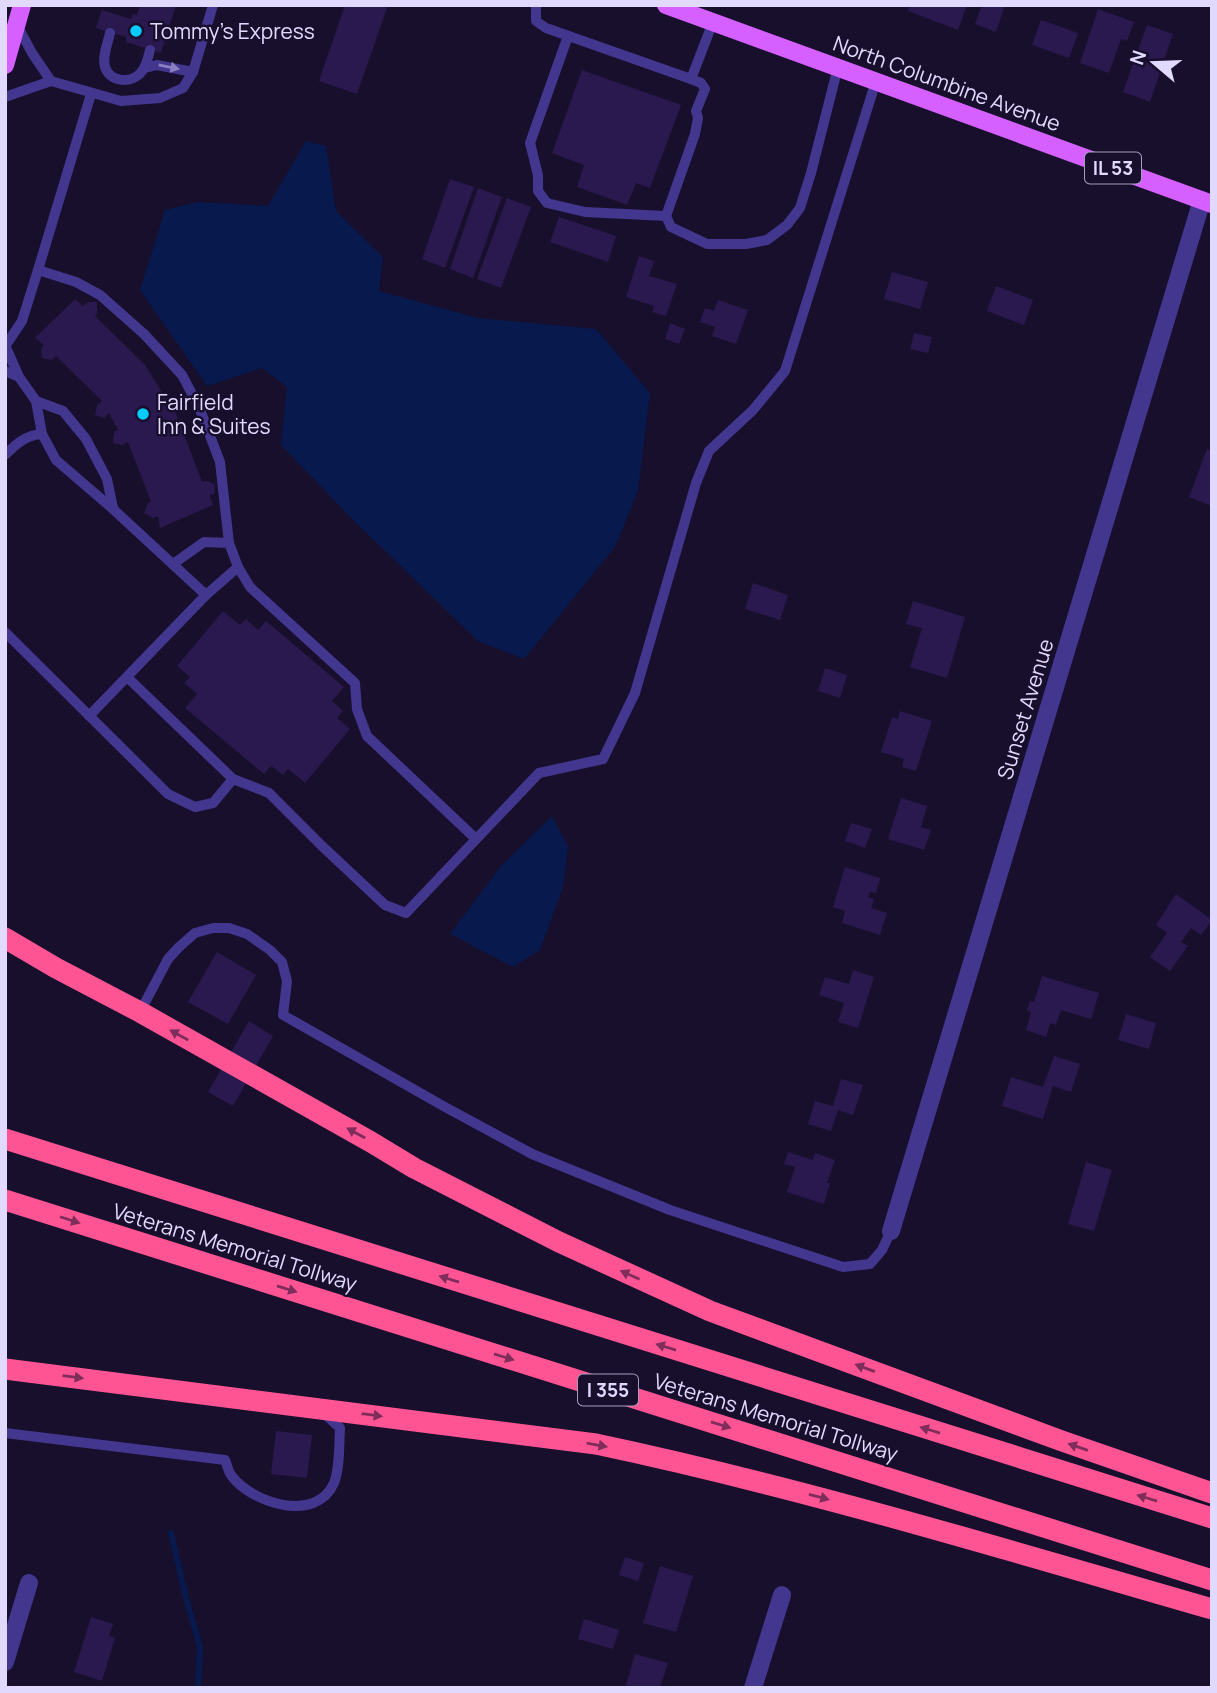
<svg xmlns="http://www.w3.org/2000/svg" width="1217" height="1693" font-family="Manrope,sans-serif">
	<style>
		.water { fill: #07194d }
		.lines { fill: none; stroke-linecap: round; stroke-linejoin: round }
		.stream { stroke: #07194d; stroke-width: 6 }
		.building { fill: #2a194e }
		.lane { stroke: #43368e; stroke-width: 10 }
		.street { stroke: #43368e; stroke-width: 18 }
		.primary { stroke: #d560ff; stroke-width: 18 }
		.highway { stroke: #ff5494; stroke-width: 21 }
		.oneway { fill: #8b7fc1 }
		.oneway2 { fill: #7f2e5b }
		.poi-dot { fill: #05cbff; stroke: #170f2c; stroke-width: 2.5 }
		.labels { text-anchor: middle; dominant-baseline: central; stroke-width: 5; stroke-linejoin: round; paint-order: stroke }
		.shield { fill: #170f2c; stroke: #a59cc0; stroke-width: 2 }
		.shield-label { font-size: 19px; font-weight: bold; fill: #e2d9ff }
		.poi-label { font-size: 21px; fill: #e2d9ff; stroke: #170f2c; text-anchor: start }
		.street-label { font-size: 21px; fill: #e2d9ff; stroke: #170f2c }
	</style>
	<rect width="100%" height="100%" fill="#170f2c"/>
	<g class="water">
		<polygon points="306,141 326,146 336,211 383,257 379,291 478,318 596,329 650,393 638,491 615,547 524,659 478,641 351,518 281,445 287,387 262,368 207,386 140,290 165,210 198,202 268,206"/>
		<polygon points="552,816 568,847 563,887 540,950 513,967 450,934 500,867"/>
	</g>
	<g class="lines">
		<polyline class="stream" points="171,1533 186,1598 200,1647 198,1688"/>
	</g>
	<g class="building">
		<polygon points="140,5 176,5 161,53 126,42 126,37 96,28 102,10 131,19 133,14 137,15"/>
		<polygon points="345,5 388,5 357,94 319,81"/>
		<polygon points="910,5 967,5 958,30 908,11"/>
		<polygon points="982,5 1005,5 996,32 975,24"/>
		<polygon points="1098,9 1134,22 1127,41 1121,39 1109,73 1080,63"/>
		<polygon points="1041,20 1078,33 1069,58 1032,45"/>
		<polygon points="1147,25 1173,34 1150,102 1123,92"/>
		<polygon points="582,70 681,105 650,188 636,183 627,205 577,187 584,165 552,153"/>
		<polygon points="450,179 474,187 445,268 422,259"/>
		<polygon points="478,188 502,197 473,278 450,269"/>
		<polygon points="507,198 531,207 501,288 477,279"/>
		<polygon points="559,217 616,236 608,262 550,242"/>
		<polygon points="639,256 654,261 649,276 677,284 666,316 652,312 654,306 626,297"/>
		<polygon points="892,272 928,282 920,309 884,299"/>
		<polygon points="996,286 1033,300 1024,325 987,311"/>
		<polygon points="75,299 83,306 88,302 97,302 97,314 95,316 145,365 177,416 202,482 208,481 215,485 214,494 210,495 213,505 160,528 158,516 153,518 144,513 148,503 151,502 128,442 122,445 113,443 114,432 118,430 109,413 104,418 95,415 97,405 102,401 56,356 52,360 42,358 41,349 44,345 35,338"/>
		<polygon points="718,300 748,310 736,344 712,336 715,327 700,322 705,308 714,311"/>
		<polygon points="670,323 685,329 679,344 665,339"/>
		<polygon points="914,333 932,337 928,353 910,349"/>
		<polygon points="1207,449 1212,451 1212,506 1189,497"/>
		<polygon points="753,583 788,595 780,620 745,609"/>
		<polygon points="913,601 965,617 947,678 910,667 922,628 906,624"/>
		<polygon points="223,611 240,625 246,619 258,630 266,621 344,687 332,701 343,711 337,718 350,729 305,783 288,769 283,775 271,766 264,774 185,708 197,694 184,683 190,677 177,666"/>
		<polygon points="825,668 847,675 840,698 818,691"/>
		<polygon points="900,711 932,721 916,771 902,767 904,759 881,752 892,717 898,719"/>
		<polygon points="901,798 927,806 921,827 931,830 924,850 888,839"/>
		<polygon points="851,823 872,829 865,848 845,841"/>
		<polygon points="845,867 880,878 876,893 870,892 868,897 874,899 871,908 887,913 880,935 842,923 845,911 833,907"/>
		<polygon points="1176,894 1212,920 1201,935 1191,928 1181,942 1188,946 1170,971 1150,957 1167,933 1156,925"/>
		<polygon points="217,952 256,975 228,1024 188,1002"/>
		<polygon points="853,970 874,977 858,1028 838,1022 844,1003 819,995 825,977 849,984"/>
		<polygon points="1042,976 1099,993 1091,1019 1061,1010 1056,1025 1050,1023 1046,1037 1026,1030 1031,1012 1027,1010 1030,1001 1034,1002"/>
		<polygon points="1126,1014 1156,1023 1149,1049 1118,1040"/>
		<polygon points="249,1021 273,1036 233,1106 208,1092"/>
		<polygon points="1054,1056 1080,1064 1071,1092 1053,1086 1043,1119 1002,1106 1011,1077 1043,1087"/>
		<polygon points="841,1079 863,1085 853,1115 838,1110 831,1131 808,1124 815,1101 833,1106"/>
		<polygon points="788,1152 813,1160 815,1153 835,1160 827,1183 830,1183 824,1204 787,1192 795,1167 784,1164"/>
		<polygon points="1086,1162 1112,1170 1094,1231 1068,1224"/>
		<polygon points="276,1431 312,1435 307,1478 271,1474"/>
		<polygon points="625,1557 644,1563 638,1581 619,1575"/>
		<polygon points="660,1566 693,1576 676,1632 643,1623"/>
		<polygon points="91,1617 113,1624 109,1636 115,1638 102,1681 74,1672"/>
		<polygon points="584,1619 619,1630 613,1649 578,1639"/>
		<polygon points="635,1654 668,1663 660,1688 625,1688"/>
	</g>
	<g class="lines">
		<g class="lane">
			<polyline points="536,5 536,21 546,28 691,79 701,83 705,89 696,111 698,118 695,134 666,216 671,227 707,244 746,244 767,240 787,225 800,208 811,173 838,67"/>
			<path d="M110,33C108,43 102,56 105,67C110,83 133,84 142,71C147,65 148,57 150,50"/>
			<polyline points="568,36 530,143 538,175 538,191 547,203 585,212 666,216"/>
			<polyline points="145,68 157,65 193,72"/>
			<polyline points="691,79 713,22"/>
			<polyline points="51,81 121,101 160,98 183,88 193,72 213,5"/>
			<polyline points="91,94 38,270 76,282 100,295 144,334 182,375 199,407 220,462 229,543"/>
			<polyline points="5,97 51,81 32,53 17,25"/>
			<polyline points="5,345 19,377 36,401 42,434 56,460 113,509 206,595"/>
			<polyline points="6,345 22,321 38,270"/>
			<polyline points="5,371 19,377"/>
			<polyline points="36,401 63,411 86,439 107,479 113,508"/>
			<path d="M5,455C16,444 26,435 42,434"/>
			<polyline points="238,567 250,587 355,683 357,709 367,736 476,839"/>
			<polyline points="5,632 168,794 195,807 213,803 233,779"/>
			<polyline points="127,677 233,779 269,793 322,846 385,905 406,913 539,773 603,759 635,693 696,483 709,451 753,410 785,371 876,81"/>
			<polyline points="89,716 206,595 238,567 229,543 204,542 173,564"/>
			<polyline points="140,1012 168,959 179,947 195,933 213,928 229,928 247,934 270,950 282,962 287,981 283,1015 445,1107 532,1154 670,1210 843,1267 870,1264 882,1250 891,1231"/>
			<path d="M5,1433L225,1460C227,1464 228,1471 231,1475C251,1503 316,1524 334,1483C340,1468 339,1444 340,1428L325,1414"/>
		</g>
		<g class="street">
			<polyline points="891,1231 1202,200"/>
			<polyline points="5,1662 29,1583"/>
			<polyline points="753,1688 782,1595"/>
		</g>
		<g class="primary">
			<polyline points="666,5 1212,204"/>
			<polyline points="5,65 22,5"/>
		</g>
		<g class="highway">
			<polyline points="5,938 56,968 140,1012 371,1142 414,1168 559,1242 710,1311 1062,1441 1212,1493"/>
			<polyline points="5,1139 1212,1518"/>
			<polyline points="5,1200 1212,1580"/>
			<path d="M5,1369L596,1444C804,1488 1007,1550 1212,1609"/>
		</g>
	</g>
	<defs><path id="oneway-solid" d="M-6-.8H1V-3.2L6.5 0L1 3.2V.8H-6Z" transform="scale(1.75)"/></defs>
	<use class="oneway" href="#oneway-solid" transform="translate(169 67) rotate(11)"/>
	<g class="oneway2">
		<use href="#oneway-solid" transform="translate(179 1035) rotate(-151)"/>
		<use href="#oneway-solid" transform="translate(356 1133) rotate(-151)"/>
		<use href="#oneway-solid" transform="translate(70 1220) rotate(18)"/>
		<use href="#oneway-solid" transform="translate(630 1275) rotate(-156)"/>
		<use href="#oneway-solid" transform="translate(449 1279) rotate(-163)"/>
		<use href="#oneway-solid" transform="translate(287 1289) rotate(17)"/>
		<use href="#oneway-solid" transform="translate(666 1347) rotate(-163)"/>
		<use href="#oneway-solid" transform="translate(504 1357) rotate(17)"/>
		<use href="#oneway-solid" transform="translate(865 1368) rotate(-160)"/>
		<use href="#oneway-solid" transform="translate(73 1377) rotate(7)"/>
		<use href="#oneway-solid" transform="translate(372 1415) rotate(7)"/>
		<use href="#oneway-solid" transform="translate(721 1425) rotate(17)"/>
		<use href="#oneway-solid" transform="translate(930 1430) rotate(-163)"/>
		<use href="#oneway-solid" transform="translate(597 1445) rotate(10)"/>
		<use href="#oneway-solid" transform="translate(1078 1447) rotate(-161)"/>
		<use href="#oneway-solid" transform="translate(819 1497) rotate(15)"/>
		<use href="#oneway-solid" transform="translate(1147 1498) rotate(-163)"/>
	</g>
	<g class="poi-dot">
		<circle cx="136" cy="31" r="7"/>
		<circle cx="143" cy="414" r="7"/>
	</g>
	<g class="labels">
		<g class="shield">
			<rect x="1085" y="152.5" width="56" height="31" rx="5"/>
			<rect x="578" y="1374.5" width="60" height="31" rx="5"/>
		</g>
		<g class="shield-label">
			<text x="1113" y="168">IL 53</text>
			<text x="608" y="1390">I 355</text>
		</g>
		<g class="poi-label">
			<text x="150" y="31">Tommy's Express</text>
			<text x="157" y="402">Fairfield<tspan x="157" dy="24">Inn &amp; Suites</tspan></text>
		</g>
		<g class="street-label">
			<text transform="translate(947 83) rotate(20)">North Columbine Avenue</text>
			<text transform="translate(1025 709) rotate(-73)">Sunset Avenue</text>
			<text transform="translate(235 1247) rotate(17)">Veterans Memorial Tollway</text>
			<text transform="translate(776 1417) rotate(17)">Veterans Memorial Tollway</text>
		</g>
	</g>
	<rect width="1217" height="1693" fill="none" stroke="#e2d9ff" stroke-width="14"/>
	<g transform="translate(1154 63) rotate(289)" stroke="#170f2c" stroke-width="5" paint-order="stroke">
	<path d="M0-5L12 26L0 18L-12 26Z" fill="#e2d9ff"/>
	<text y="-10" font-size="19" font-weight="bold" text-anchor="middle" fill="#e2d9ff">N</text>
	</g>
</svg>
